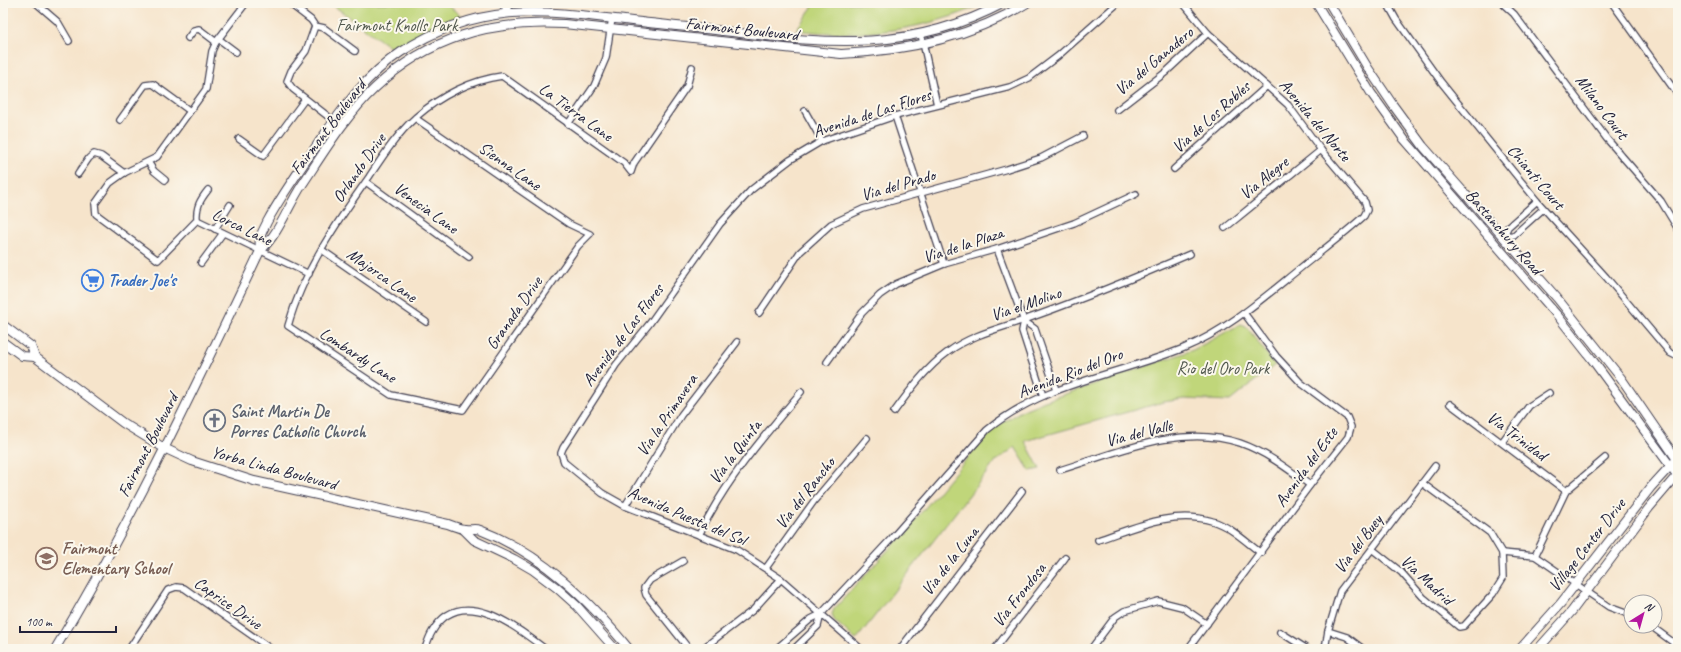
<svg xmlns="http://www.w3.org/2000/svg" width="1681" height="652" font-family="Caveat,sans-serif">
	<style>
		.green { fill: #c0d67a; stroke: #717c5a }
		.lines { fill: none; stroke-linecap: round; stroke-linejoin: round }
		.street-casing { stroke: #423f51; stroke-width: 8 }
		.secondary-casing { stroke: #423f51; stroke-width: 10 }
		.primary-casing { stroke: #423f51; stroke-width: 10 }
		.street { stroke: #fff; stroke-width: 5.5 }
		.secondary { stroke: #fff; stroke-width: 8 }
		.primary { stroke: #fff; stroke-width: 8 }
		.labels { text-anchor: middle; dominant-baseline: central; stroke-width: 4; stroke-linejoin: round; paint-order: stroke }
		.park-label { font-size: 17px; fill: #51584e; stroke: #fbf7ec }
		.street-label { font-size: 17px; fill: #22223b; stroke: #fbf7ec }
		.shop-label { font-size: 17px; font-weight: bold; fill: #366cbe; stroke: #fbf7ec; text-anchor: start }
		.worship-label { font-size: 17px; font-weight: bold; fill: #5b616d; stroke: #fbf7ec; text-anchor: start }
		.education-label { font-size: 17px; font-weight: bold; fill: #785e54; stroke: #fbf7ec; text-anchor: start }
	</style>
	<rect width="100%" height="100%" fill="#fbf7ec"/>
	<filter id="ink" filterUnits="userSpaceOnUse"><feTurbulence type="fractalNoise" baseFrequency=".025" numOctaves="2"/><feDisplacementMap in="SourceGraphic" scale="8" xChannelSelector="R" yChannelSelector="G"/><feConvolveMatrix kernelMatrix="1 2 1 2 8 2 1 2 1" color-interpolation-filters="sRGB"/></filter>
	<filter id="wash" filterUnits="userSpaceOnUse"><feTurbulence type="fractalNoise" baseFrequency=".012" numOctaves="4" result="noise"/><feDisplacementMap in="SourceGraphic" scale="16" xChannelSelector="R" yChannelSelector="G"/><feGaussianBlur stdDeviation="0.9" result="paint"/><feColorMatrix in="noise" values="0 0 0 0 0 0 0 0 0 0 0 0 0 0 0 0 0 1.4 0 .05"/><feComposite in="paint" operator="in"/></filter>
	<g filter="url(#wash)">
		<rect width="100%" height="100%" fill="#f6e4cb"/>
		<g class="green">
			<polygon points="330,3 445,3 464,18 431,30 395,51"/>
			<path d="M815,3H986C926,30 861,39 796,30Z"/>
			<polygon points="1241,324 1246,326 1275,365 1230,401 1184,399 1163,402 1025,441 1040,469 1030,471 1015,447 995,462 856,640 834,620 832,614 834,609 903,534 985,437 1003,422 1023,410 1045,401 1193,350"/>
		</g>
	</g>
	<g filter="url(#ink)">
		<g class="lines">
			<defs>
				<g id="street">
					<polyline points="36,3 58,22 69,41"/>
					<polyline points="289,3 311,20 315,26 324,28 355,51"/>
					<polyline points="501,3 508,12"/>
					<polyline points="1387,3 1396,19 1441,82 1537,201 1606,277 1670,353 1678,357"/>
					<polyline points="1502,3 1514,14 1607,139 1661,201 1678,229"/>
					<polyline points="1612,3 1678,95"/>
					<polyline points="508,12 510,3"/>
					<polyline points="315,26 306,51 291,71 287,81 293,89 334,121"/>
					<polyline points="921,34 937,105"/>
					<polyline points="188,38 194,30 199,29 216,42"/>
					<polyline points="220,40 236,52"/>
					<polyline points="1117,110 1166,72 1208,33"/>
					<polyline points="805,111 822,141"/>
					<polyline points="895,116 944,264"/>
					<path d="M415,118L569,224L590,234L578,246L463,410L391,395L288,326C303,271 337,222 369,177C383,156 397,134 416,117C440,96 471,80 502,76L624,163L631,172L634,163L687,86L692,67"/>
					<polyline points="120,120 145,85 153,84 190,111"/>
					<polyline points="568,124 594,86 606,58 612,18"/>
					<polyline points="239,139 263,156 305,99"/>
					<polyline points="148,162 154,171 165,180"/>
					<polyline points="1174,169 1267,86"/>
					<polyline points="78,174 89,158 94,154 101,156 124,173"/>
					<polyline points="366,182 469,257"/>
					<polyline points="197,220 158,260 96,214 95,204 110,183 124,173 157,157 206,89 212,51 216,42 246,3"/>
					<polyline points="197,220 309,274"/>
					<path d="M197,220C196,207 200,200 208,190"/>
					<polyline points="1225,228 1321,150"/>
					<polyline points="215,229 230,205"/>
					<polyline points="1504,236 1514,235 1543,209"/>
					<polyline points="1504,236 1508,227 1537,201"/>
					<polyline points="997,249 1024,321 1022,331 1043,396"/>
					<polyline points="322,250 426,322"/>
					<polyline points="201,263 223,233"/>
					<polyline points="759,313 800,252 831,224 863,209 1007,169 1041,158 1083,136"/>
					<polyline points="1024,321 1035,329 1056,390"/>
					<polyline points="827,362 862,313 880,295 896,284 944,264 997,249 1074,223 1136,194"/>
					<polyline points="1450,404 1566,491"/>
					<path d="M894,412C910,390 926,368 948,352C973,333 1007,327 1035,316C1088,297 1139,276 1190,254"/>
					<polyline points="1502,442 1529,406 1549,393"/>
					<path d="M1060,470C1116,453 1180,423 1240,443C1266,452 1288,469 1310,485"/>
					<polyline points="1422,483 1490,533 1502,553"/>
					<polyline points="625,506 681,415 737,342"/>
					<path d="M699,535C725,481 763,437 801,392"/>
					<path d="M1098,540C1134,528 1173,509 1212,521C1230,526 1246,542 1261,553"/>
					<polyline points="1372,549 1401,572 1423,597 1459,627 1464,626 1493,594 1503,578 1502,553"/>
					<polyline points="1502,553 1535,556 1609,607 1631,615"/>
					<polyline points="1535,556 1566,491 1605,458"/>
					<polyline points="683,561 650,580 644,588 646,595 689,649"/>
					<polyline points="766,568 814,501 867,438"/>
					<polyline points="1651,626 1678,646"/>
					<polyline points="1328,631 1347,637 1363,649"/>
					<polyline points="1280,632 1307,649"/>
					<polyline points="129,649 168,590 176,587 184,588 271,649"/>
					<path d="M425,649C427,643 429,637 432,632C460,583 516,626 545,649"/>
					<polyline points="702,649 753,610 781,579"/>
					<path d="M776,649L811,619L821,614L891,539L987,430C1044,383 1117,375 1184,348C1227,330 1262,299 1298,270C1320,252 1343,235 1364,216L1367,210L1365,202L1321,150L1288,105L1208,33L1183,3"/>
					<polyline points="794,649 818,626 821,614"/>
					<polyline points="861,649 781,579 737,550 625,506 602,493 564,462 561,453 563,448 616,365 650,323 720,224 751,190 790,160 822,141 895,116 1010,87 1029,78 1058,56 1118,3"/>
					<polyline points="900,649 1022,491"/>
					<polyline points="995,649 1065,558"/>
					<polyline points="1091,649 1115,617 1124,611 1158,601 1182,607 1207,624"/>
					<polyline points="1188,649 1310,485 1348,437 1351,427 1347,417 1301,383 1276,356 1244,313"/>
					<polyline points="1325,649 1328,631 1340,591 1435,466"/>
				</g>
				<g id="secondary">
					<polyline points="1316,3 1371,93 1404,139 1557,315 1591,358 1677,475"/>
					<polyline points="1329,3 1368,68 1393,105 1423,146 1557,298 1621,378 1678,461"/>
					<path d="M260,251C260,247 259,242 260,238C261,233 265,227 267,222C282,194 301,168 319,142C343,108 366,75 401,52C481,0 543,10 632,21C665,25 699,28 732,32C832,44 912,52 1004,3"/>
					<path d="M55,649C132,521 196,385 260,251C279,234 288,206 302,185C324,152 346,115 375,88C429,37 491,20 564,24L841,54C906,51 971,38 1027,3"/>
					<polyline points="1520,649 1561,603 1651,487 1673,463"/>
					<polyline points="1538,649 1572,611 1649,508 1678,474"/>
				</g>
				<g id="primary">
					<path d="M3,325L31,346L35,357L123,423L164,448L192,461L254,481L448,524C453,526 460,529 465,529C470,530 476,528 480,530C541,553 588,599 629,649"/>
					<polyline points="3,342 22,356 35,357"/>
					<polyline points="463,529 474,540 514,559 533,570 557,588 577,606 615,649"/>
				</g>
			</defs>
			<use href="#street" class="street-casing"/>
			<use href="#secondary" class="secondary-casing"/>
			<use href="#primary" class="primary-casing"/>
			<use href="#street" class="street"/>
			<use href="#secondary" class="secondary"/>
			<use href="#primary" class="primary"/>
		</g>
	</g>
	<defs>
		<symbol id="supermarket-ring" viewBox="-11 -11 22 22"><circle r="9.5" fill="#fbf7ec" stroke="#3f7fe0" stroke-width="1.5"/><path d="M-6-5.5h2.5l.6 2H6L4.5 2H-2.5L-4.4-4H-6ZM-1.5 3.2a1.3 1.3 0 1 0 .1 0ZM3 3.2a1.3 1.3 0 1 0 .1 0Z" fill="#3f7fe0"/></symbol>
		<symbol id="church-ring" viewBox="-11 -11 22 22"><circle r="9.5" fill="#fbf7ec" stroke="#6b7280" stroke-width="1.5"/><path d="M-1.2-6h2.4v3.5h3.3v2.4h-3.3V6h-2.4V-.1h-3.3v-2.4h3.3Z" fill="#6b7280"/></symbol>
		<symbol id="school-ring" viewBox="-11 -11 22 22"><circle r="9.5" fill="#fbf7ec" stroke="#8d6e63" stroke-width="1.5"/><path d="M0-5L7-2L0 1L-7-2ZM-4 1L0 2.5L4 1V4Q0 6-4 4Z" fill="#8d6e63"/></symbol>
	</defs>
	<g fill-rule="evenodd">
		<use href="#supermarket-ring" x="80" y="268" width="25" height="25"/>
		<use href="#church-ring" x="202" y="408" width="25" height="25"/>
		<use href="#school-ring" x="34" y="546" width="25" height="25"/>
	</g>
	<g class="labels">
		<g class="park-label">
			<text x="397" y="25">Fairmont Knolls Park</text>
			<text x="1223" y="368">Rio del Oro Park</text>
		</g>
		<g class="street-label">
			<text transform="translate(742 29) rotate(6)">Fairmont Boulevard</text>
			<text transform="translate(1154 61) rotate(-40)">Via del Ganadero</text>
			<text transform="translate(1602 107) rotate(53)">Milano Court</text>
			<text transform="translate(576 112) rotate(36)">La Tierra Lane</text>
			<text transform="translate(872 113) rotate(-18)">Avenida de Las Flores</text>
			<text transform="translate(1211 117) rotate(-42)">Via de Los Robles</text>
			<text transform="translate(1315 120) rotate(50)">Avenida del Norte</text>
			<text transform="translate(328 127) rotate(-53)">Fairmont Boulevard</text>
			<text transform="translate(510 166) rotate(35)">Sienna Lane</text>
			<text transform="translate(359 168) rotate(-55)">Orlando Drive</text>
			<text transform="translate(1536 177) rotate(50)">Chianti Court</text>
			<text transform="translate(1264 178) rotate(-39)">Via Alegre</text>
			<text transform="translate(898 185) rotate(-16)">Via del Prado</text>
			<text transform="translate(426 208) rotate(36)">Venecia Lane</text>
			<text transform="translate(242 227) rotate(26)">Lorca Lane</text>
			<text transform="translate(1504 232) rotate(49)">Bastanchury Road</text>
			<text transform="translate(963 245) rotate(-18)">Via de la Plaza</text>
			<text transform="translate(382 275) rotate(35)">Majorca Lane</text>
			<text transform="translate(1026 304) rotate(-19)">Via el Molino</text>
			<text transform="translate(514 313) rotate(-55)">Granada Drive</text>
			<text transform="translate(623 335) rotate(-53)">Avenida de Las Flores</text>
			<text transform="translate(358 355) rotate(33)">Lombardy Lane</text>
			<text transform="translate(1070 373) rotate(-21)">Avenida Rio del Oro</text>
			<text transform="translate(667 415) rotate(-56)">Via la Primavera</text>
			<text transform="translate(1139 433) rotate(-14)">Via del Valle</text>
			<text transform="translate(1517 436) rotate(37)">Via Trinidad</text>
			<text transform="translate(148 445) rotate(-63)">Fairmont Boulevard</text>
			<text transform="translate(735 452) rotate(-53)">Via la Quinta</text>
			<text transform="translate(1306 467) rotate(-54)">Avenida del Este</text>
			<text transform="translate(274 468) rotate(15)">Yorba Linda Boulevard</text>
			<text transform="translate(805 493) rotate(-52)">Via del Rancho</text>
			<text transform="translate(687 516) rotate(23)">Avenida Puesta del Sol</text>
			<text transform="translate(1358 544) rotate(-53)">Via del Buey</text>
			<text transform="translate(1587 545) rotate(-52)">Village Center Drive</text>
			<text transform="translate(950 561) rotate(-52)">Via de la Luna</text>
			<text transform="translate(1427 580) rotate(43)">Via Madrid</text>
			<text transform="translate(1019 595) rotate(-52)">Via Frondosa</text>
			<text transform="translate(228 603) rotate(35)">Caprice Drive</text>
		</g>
		<g class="shop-label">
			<text x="108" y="280">Trader Joe's</text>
		</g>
		<g class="worship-label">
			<text x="230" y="411">Saint Martin De<tspan x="230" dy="20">Porres Catholic Church</tspan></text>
		</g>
		<g class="education-label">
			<text x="62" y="548">Fairmont<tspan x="62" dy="20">Elementary School</tspan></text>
		</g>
	</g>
	<rect width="1681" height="652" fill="none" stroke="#fbf7ec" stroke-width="16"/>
	<g transform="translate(1643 614) rotate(37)"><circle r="19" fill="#fbf7ec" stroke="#a4a2a5"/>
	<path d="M0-3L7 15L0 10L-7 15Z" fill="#b5179e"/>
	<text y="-6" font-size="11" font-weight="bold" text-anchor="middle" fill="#22223b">N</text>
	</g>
	<path d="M20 626v6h96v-6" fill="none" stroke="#22223b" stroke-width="2"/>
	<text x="26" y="626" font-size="12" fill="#22223b" stroke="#fbf7ec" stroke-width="3" paint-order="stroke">100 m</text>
</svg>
